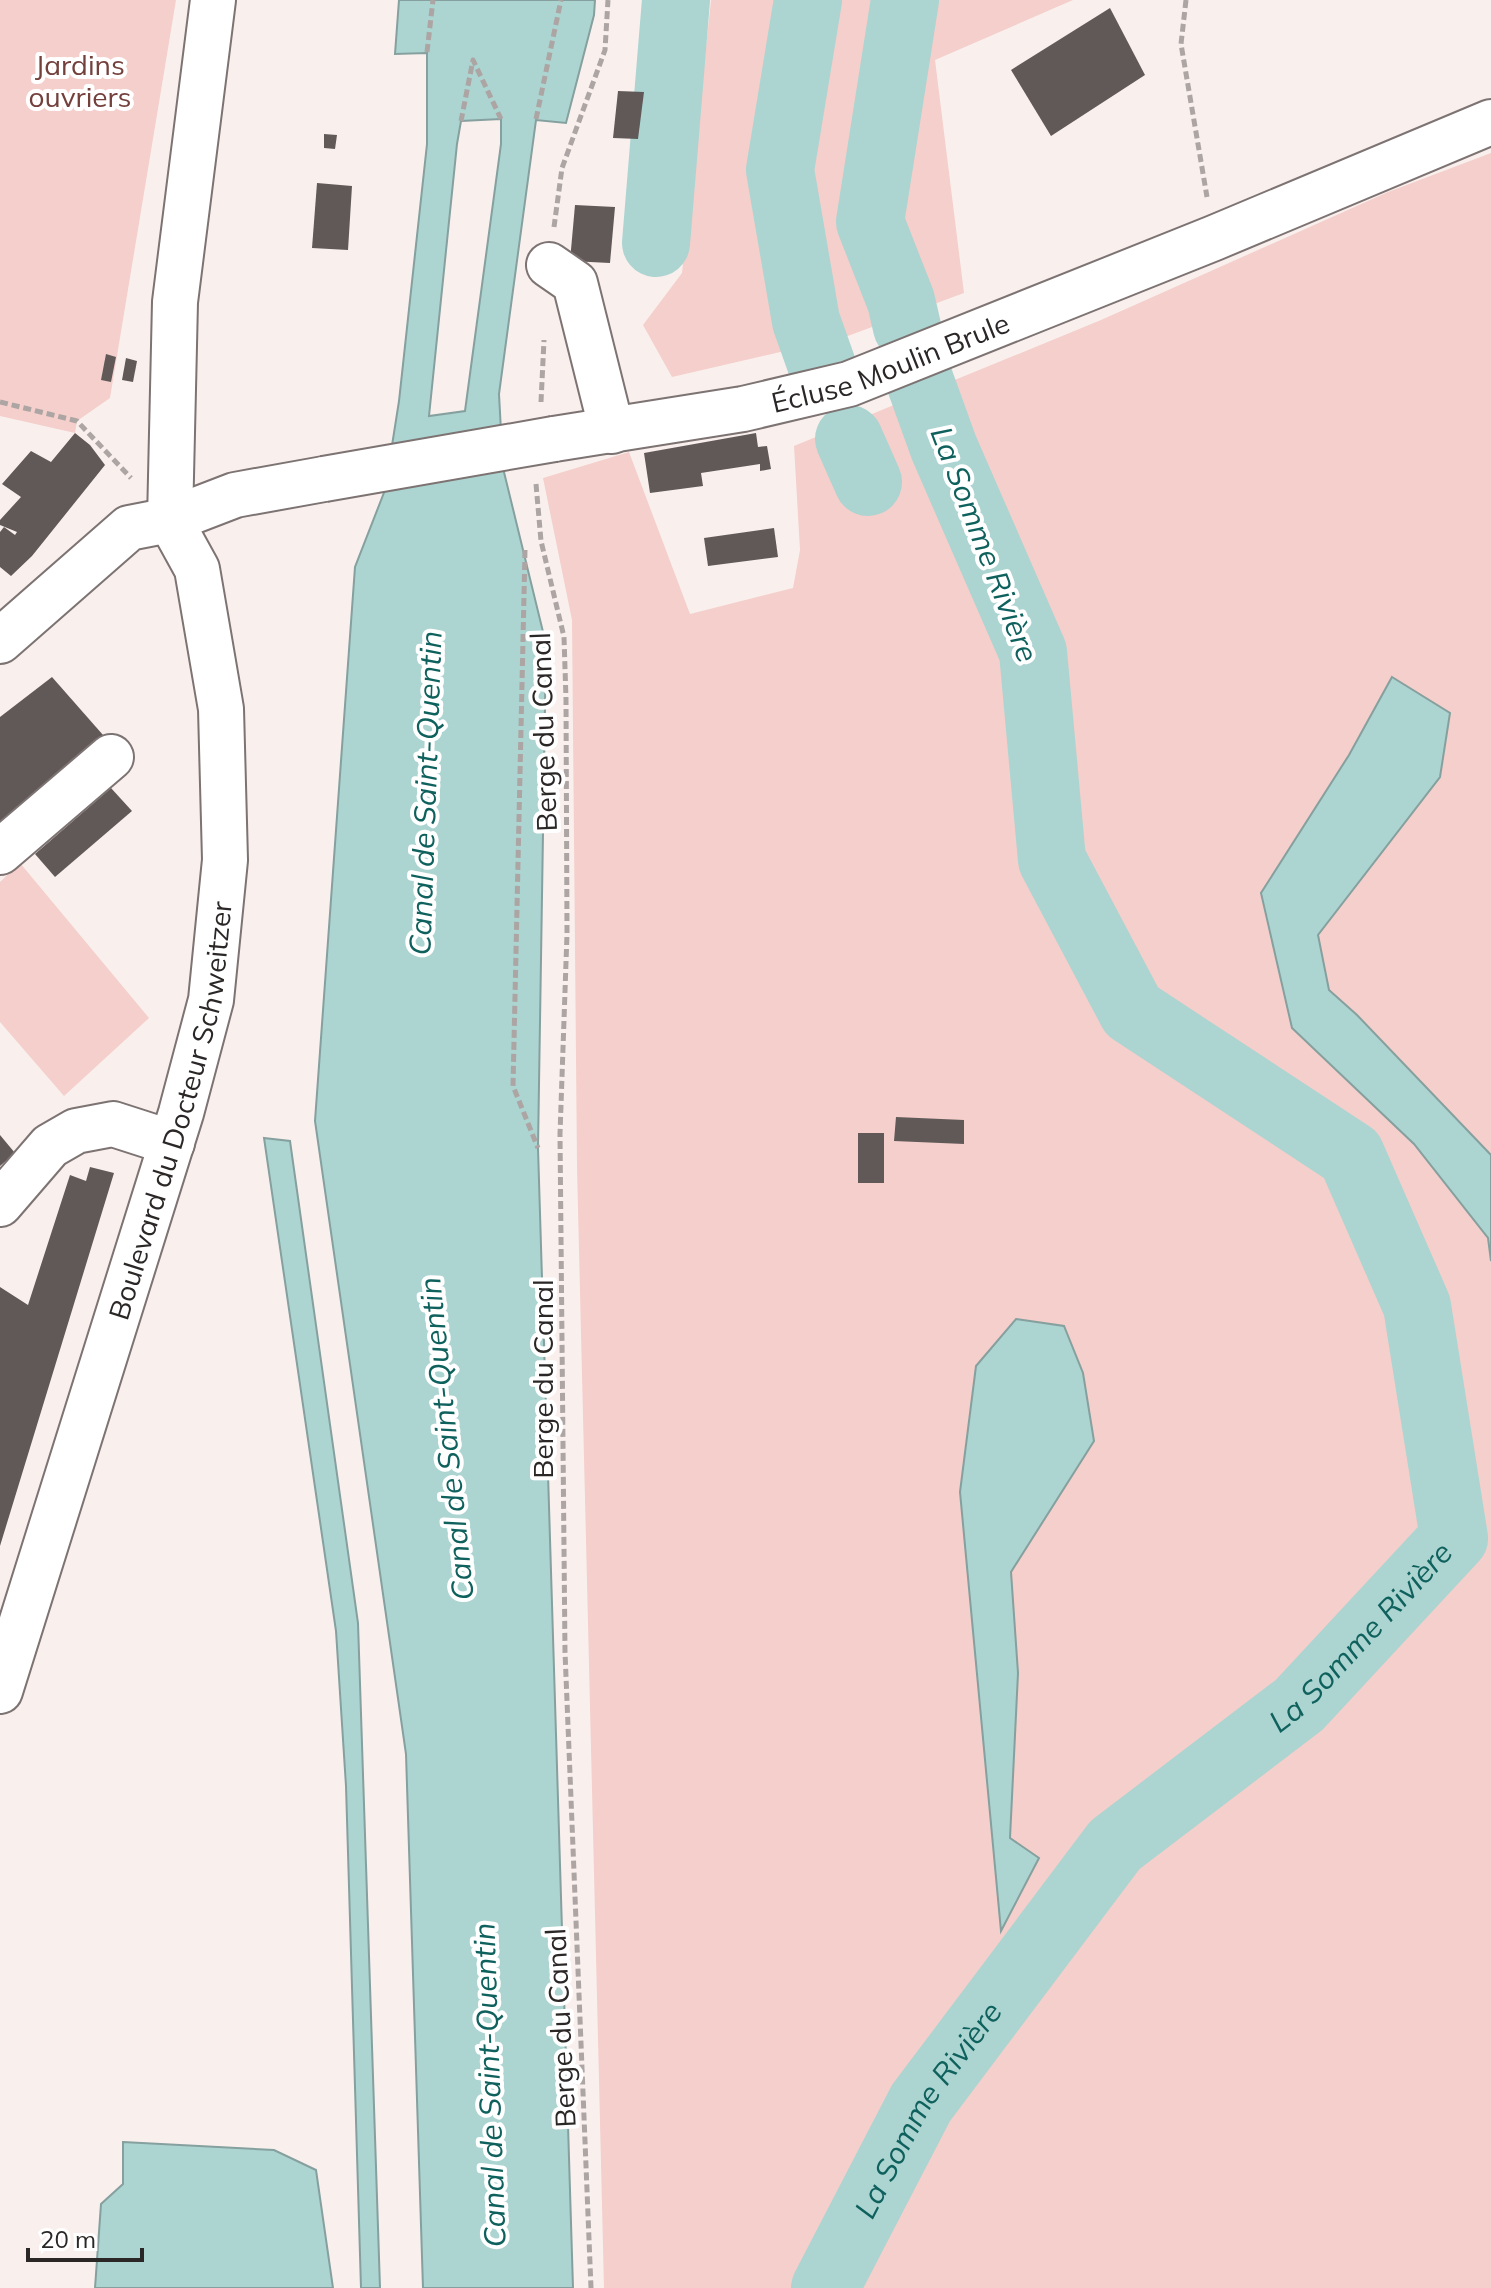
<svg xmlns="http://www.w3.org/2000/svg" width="1491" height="2288" font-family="Mulish,sans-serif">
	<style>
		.green { fill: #f4cfcb }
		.water { fill: #acd4d1; stroke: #85a09e; stroke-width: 2; fill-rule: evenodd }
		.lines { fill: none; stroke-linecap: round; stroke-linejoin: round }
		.river { stroke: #acd4d1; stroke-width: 68 }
		.building { fill: #615958 }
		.minor-casing { stroke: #7c7372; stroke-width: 48 }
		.path { stroke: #aca5a3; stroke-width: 5; stroke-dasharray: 8 4; stroke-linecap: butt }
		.minor { stroke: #fff; stroke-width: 44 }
		.minor-bridge-casing { stroke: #7c7372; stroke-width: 48; stroke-linecap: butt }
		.minor-bridge { stroke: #fff; stroke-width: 44 }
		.labels { text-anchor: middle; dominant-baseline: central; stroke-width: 8; stroke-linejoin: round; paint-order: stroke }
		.park-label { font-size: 28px; fill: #73403c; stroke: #fff }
		.street-label { font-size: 28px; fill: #2a2726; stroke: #fff }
		.water-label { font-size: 30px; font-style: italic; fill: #0f615d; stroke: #fff }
	</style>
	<rect width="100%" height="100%" fill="#f9f0ee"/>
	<g class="green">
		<polygon points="0,0 176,0 110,398 77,421 75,433 0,416"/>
		<polygon points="711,0 1073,0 935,60 964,293 845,337 672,377 643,325 682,273"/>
		<polygon points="1491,153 1491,2288 604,2288 577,1167 572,620 543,478 629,452 690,614 793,588 800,550 794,446 1101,320 1388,192"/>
		<polygon points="20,863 149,1018 64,1096 0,1022 0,882"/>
	</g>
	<g class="water">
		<path d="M399,0H595L594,15L566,123L536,120L499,394L503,468L546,644L538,1148L573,2288H423L406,1754L315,1121L355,567L385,490L399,401L427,144V53L395,54ZM501,119V144L465,411L429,416L457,144L461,121Z"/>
		<polygon points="1392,677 1450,713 1440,777 1318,935 1329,990 1357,1015 1491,1155 1491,1261 1488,1238 1414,1144 1292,1028 1261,893 1349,755"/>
		<polygon points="264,1138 290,1141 358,1623 380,2288 361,2288 346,1786 336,1631"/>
		<polygon points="1016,1319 1064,1326 1083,1373 1094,1441 1011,1572 1018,1673 1010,1838 1039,1858 1001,1931 960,1492 976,1366"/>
		<polygon points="123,2142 274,2150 316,2170 333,2288 95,2288 101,2204 123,2184"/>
	</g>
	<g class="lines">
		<g class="river">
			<polyline points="808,0 780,170 806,321 822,366"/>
			<polyline points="905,0 870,222 901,301 907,327"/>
			<polyline points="656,243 676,0"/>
			<polyline points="849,439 868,482"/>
			<path id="s1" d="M825,2288L921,2103L1115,1845L1299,1705L1454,1538L1417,1306L1351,1155L1132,1011L1052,860L1033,652L944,448L918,376"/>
		</g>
	</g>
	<g class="building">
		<polygon points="1110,8 1145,75 1051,136 1011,70"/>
		<polygon points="618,91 644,92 638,139 613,138"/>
		<polygon points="324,134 337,135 335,149 324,148"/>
		<polygon points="317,183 352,186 348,250 312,248"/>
		<polygon points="575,205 615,207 610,263 570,261"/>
		<polygon points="106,354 116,357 111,382 101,380"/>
		<polygon points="126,358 137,361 133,382 122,380"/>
		<polygon points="75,433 90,445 105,465 32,556 11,576 0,567 0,532 4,527 15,535 17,532 0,525 0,520 21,497 2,484 31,451 51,462"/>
		<polygon points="756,433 758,447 767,446 771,469 760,471 760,464 701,473 703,486 650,493 644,453"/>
		<polygon points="774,528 778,557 708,566 704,538"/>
		<polygon points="52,677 103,735 0,826 0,717"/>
		<polygon points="111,788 132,811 55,877 35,854"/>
		<polygon points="896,1117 964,1120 964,1144 894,1141"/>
		<rect x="858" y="1133" width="26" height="50"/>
		<polygon points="0,1135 15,1153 0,1166"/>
		<polygon points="90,1167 114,1173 0,1546 0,1287 28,1305 70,1175 86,1181"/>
	</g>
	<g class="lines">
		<defs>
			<g id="minor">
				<polyline points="549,265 575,283 612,431"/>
				<path id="s2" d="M554,439L743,409L849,384L1214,238L1491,122"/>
				<polyline points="170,520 175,302 213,0"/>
				<polyline points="0,641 129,528 170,520 235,495 324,479"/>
				<polyline points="0,852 111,757"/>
				<polyline points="0,1204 50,1146 76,1131 113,1124 172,1143"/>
				<path id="s3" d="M0,1691L181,1113L211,1000L225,860L221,709L197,569L170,520"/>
			</g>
		</defs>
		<use href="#minor" class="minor-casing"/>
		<g class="path">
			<polyline points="1186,0 1181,44 1207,197"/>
			<polyline points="427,52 433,0"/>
			<polyline points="536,119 561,0"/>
			<polyline points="461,121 473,60 501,119"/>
			<polyline points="554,227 562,168 605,50 608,0"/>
			<polyline points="0,402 77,421 131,478"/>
			<polyline points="541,402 544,340"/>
			<polyline points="536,484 541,541 564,637 566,699 567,934 560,1134 565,1652 591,2288"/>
			<polyline points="525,550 513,1086 538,1148"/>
		</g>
		<use href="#minor" class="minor"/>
		<defs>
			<polyline id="minor-bridge" points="324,479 554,439"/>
		</defs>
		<use href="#minor-bridge" class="minor-bridge-casing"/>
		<use href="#minor-bridge" class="minor-bridge"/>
	</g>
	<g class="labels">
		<g class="park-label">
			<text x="80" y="64">Jardins<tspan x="80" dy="32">ouvriers</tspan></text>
		</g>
		<g class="street-label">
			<text stroke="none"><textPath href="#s2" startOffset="346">Écluse Moulin Brule</textPath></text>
			<text transform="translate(543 732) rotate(-92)">Berge du Canal</text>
			<text stroke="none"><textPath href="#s3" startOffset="606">Boulevard du Docteur Schweitzer</textPath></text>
			<text transform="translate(542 1379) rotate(-90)">Berge du Canal</text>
			<text transform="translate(560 2028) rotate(-93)">Berge du Canal</text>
		</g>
		<g class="water-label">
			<text transform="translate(985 544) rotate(69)">La Somme Rivière</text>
			<text transform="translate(425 793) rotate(-88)">Canal de Saint-Quentin</text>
			<text transform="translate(446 1439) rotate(-96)">Canal de Saint-Quentin</text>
			<text stroke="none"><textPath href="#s1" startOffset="854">La Somme Rivière</textPath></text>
			<text transform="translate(489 2085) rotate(-92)">Canal de Saint-Quentin</text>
			<text stroke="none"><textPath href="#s1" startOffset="206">La Somme Rivière</textPath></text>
		</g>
	</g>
	<path d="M28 2248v12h114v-12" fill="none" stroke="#2a2726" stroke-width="4"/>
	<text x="40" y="2248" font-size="24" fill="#2a2726" stroke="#ffffff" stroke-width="6" paint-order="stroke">20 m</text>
</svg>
